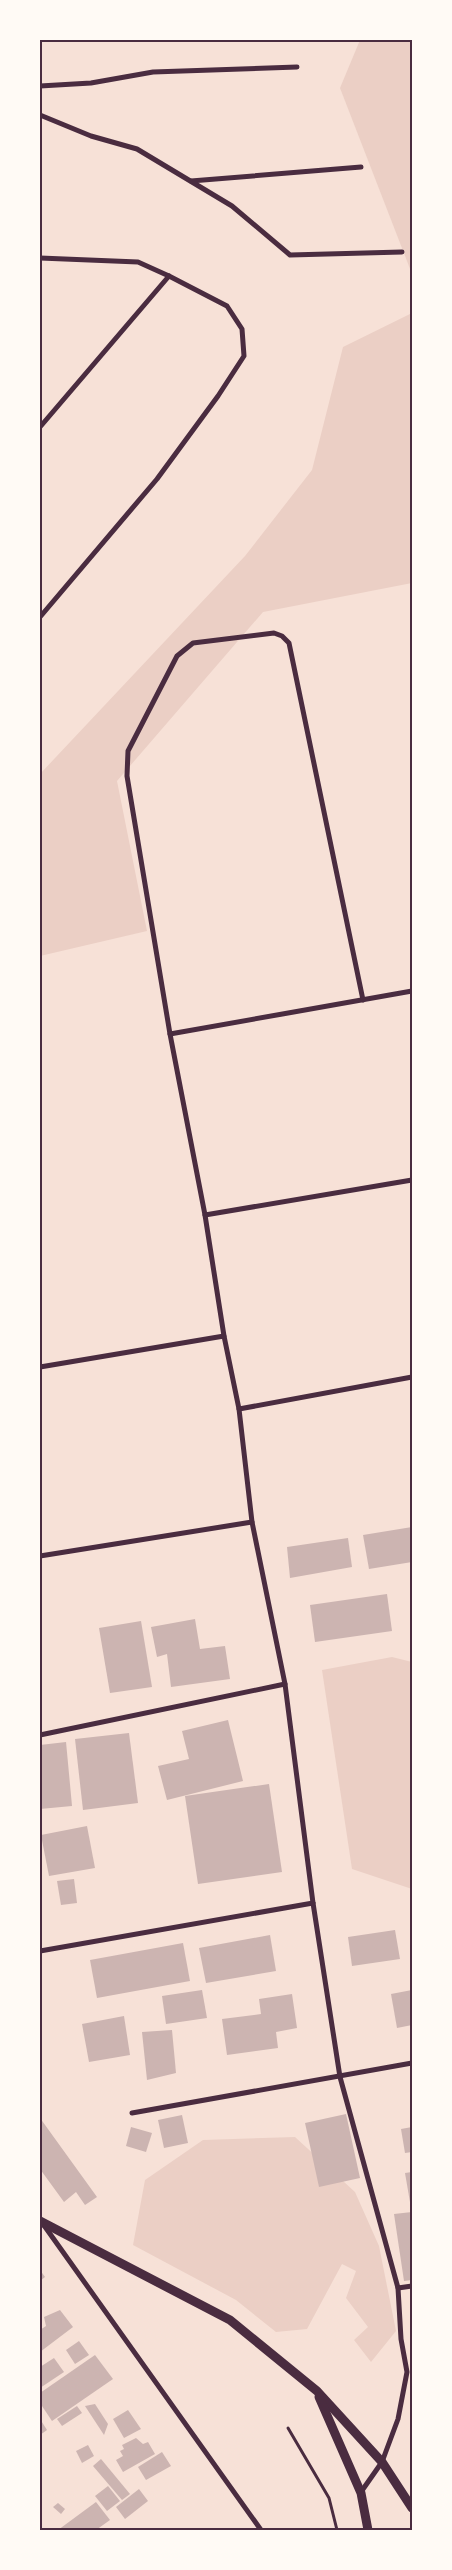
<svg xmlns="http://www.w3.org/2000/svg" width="452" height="2570" font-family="Literata,serif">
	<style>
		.green { fill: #ebcfc5 }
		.building { fill: #ccb4b1 }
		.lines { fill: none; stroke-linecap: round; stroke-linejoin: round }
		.path { stroke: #4a2c40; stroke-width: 3 }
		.minor { stroke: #4a2c40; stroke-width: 5 }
		.tertiary { stroke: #4a2c40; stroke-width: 9 }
		.neatline { fill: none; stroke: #4a2c40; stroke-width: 2 }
	</style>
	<rect width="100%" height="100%" fill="#f7e1d7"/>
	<g class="green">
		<polygon points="360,40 412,40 412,274 340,88"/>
		<polygon points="412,313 412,583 263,612 117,781 147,931 40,956 40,774 245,556 312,470 343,347"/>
		<polygon points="392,1657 412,1662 412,1889 352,1869 322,1670"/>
		<polygon points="295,2137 355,2192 379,2246 396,2331 371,2362 354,2340 368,2327 346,2298 356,2271 342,2264 307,2329 276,2332 236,2300 133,2245 145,2180 203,2140"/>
	</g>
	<g class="building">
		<polygon points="412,1527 412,1562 369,1569 363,1535"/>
		<polygon points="348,1538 352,1567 290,1578 287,1547"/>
		<polygon points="387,1594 392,1631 315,1642 310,1605"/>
		<polygon points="195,1619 200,1649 225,1646 230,1679 171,1687 167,1654 157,1657 151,1627"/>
		<polygon points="141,1621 152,1687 110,1693 99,1628"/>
		<polygon points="228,1720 243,1781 167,1800 158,1766 189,1759 182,1731"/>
		<polygon points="129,1733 138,1803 83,1810 75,1739"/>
		<polygon points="66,1742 72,1806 40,1809 40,1745"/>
		<polygon points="269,1784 282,1872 198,1884 185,1796"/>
		<polygon points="87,1826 95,1868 49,1876 41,1835"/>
		<polygon points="74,1879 77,1903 61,1905 57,1881"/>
		<polygon points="395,1930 400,1959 352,1966 348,1937"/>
		<polygon points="270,1935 276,1971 206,1983 199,1948"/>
		<polygon points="183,1943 190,1981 97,1998 90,1960"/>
		<polygon points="202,1990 207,2018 166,2024 162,1996"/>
		<polygon points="412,1990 412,2025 397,2028 391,1994"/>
		<polygon points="292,1994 297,2028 276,2032 278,2048 227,2055 222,2019 261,2014 259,1999"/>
		<polygon points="124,2016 130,2055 89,2062 82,2024"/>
		<polygon points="172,2030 176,2073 147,2080 142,2032"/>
		<polygon points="346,2114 360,2178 319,2187 305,2123"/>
		<polygon points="182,2115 188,2143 164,2148 158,2120"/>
		<polygon points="40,2118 97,2197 85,2205 76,2192 64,2202 40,2169"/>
		<polygon points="131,2127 152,2133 146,2152 126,2146"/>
		<polygon points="412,2127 412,2152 405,2153 401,2129"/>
		<polygon points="412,2172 412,2208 411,2208 405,2173"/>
		<polygon points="412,2212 412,2280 404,2281 394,2214"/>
		<polygon points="40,2270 45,2277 40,2281"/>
		<polygon points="60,2310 73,2327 40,2352 40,2330 46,2326 44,2317"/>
		<polygon points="79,2341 89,2355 75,2364 66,2350"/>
		<polygon points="95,2355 113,2379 52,2421 40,2403 40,2393"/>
		<polygon points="54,2358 64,2372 40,2388 40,2367"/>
		<polygon points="95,2404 108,2424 104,2435 85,2406"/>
		<polygon points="77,2406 82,2413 62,2426 57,2419"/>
		<polygon points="128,2410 141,2429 124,2438 113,2419"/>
		<polygon points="40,2419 47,2430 40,2435"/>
		<polygon points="136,2438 143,2444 148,2442 155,2454 123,2472 116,2460 123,2456 120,2451 124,2449 122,2445"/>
		<polygon points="88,2445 94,2456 82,2463 76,2451"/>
		<polygon points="162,2452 171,2466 146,2480 138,2467"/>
		<polygon points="101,2459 130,2494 122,2500 93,2466"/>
		<polygon points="108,2486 120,2501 107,2511 95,2496"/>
		<polygon points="139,2489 148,2501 125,2519 116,2507"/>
		<polygon points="96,2502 110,2520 96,2530 58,2530"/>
		<polygon points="58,2503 65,2509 61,2514 53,2507"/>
	</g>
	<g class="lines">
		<polyline class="path" points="288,2428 329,2498 337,2530"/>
		<g class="minor">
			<polyline points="40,86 91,83 153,72 297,67"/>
			<polyline points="40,115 91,136 137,149 232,206 290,255 402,252"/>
			<polyline points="191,181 361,167"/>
			<polyline points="40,258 138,262 169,276 227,306 242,329 244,356 218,396 157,479 40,617"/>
			<polyline points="40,427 169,276"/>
			<polyline points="170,1034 412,991"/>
			<polyline points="205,1215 412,1180"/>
			<polyline points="40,1367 224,1336"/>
			<polyline points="239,1409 412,1377"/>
			<polyline points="40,1556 252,1522"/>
			<polyline points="40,1735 285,1684"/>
			<polyline points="40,1951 313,1903"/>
			<polyline points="132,2113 412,2063"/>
			<polyline points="43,2224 261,2530"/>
			<polyline points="398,2288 412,2286"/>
			<polyline points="361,2492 382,2462 398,2419 407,2372 401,2339 398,2288 340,2077 313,1903 285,1684 252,1522 239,1409 224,1336 205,1215 170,1034 127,776 128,751 177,656 193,643 274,633 282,636 289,643 363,1000"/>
		</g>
		<g class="tertiary">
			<polyline points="40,2221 230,2320 317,2391 382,2462 412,2508"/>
			<polyline points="319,2397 361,2493 368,2530"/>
		</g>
	</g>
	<rect width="452" height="2570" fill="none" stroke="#fffaf5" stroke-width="82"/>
	<rect x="41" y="41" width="370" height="2488" class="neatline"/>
</svg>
